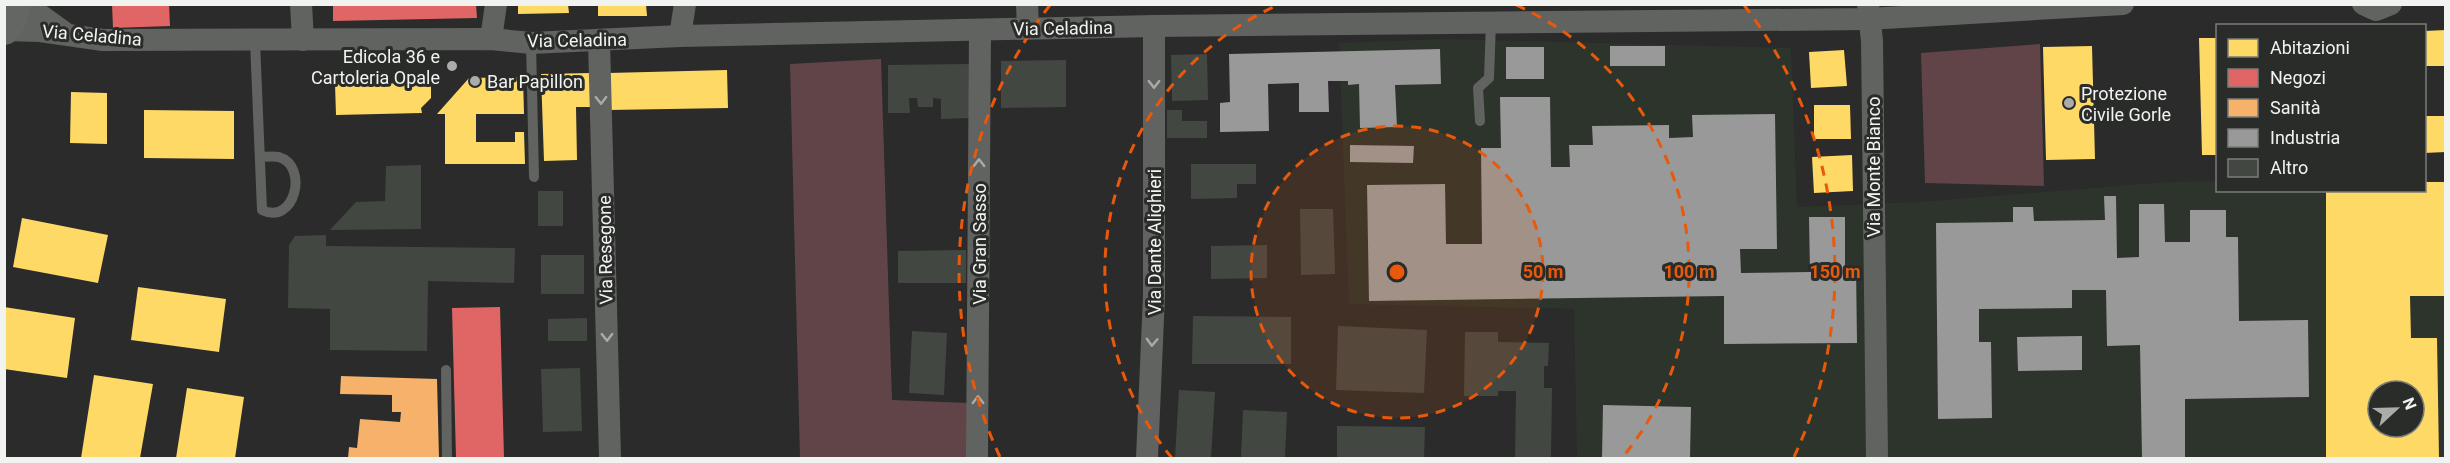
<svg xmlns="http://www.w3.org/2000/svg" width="2450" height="463" font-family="Roboto,sans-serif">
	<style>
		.built { fill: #2d342c; fill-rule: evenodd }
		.green { fill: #604448 }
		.homes { fill: #ffd966; fill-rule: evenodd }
		.shops { fill: #e06666 }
		.health { fill: #f6b26b }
		.industry { fill: #999 }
		.building { fill: #434742 }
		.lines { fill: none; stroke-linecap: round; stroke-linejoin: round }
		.service { stroke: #616360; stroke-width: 10 }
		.minor { stroke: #616360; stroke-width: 22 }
		.secondary { stroke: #636662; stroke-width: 32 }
		.oneway { stroke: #a9aba8 }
		.ring { fill: none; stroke: #e8590c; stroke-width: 3; stroke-dasharray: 10 8 }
		.poi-dot { fill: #abadab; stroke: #2a2c29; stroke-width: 2 }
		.labels { text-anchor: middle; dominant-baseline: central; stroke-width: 6; stroke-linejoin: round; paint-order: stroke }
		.street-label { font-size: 18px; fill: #f1f3f1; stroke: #2a2c29 }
		.poi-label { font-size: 18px; fill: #f1f3f1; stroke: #2a2c29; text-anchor: start }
		.centre { fill: #e8590c; stroke: #2a2c29; stroke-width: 3 }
		.ring-label { font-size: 18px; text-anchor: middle; font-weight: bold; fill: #e8590c; stroke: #2a2c29; stroke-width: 6; stroke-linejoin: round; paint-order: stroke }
	</style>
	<rect width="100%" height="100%" fill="#2a2b2a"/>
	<path class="built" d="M1445,39L1791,48L1797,207L1920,202L2167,182L2217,181L2218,190H2424L2425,181H2445V458H1577L1574,309L1349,304L1339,43ZM2378,391H2414V427H2378Z"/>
	<g class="green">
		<polygon points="2040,44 2044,186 1925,183 1921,53"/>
		<polygon points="881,59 892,400 969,403 968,458 800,458 790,64"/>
	</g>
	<g class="homes">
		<polygon points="518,4 568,4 569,13 518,14"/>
		<polygon points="598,4 646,4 647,16 598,16"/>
		<polygon points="2446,30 2446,66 2424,66 2424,31"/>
		<polygon points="2199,38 2218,38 2218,155 2202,155"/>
		<polygon points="2092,46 2095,159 2046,160 2043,47"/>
		<polygon points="1844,50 1847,86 1811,88 1809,52"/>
		<polygon points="727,70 728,108 609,110 608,73"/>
		<polygon points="591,73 592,107 576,107 577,160 544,161 541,74"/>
		<polygon points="523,77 524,114 476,114 476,142 515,142 515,132 524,132 525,164 445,164 445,114 437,114 469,78"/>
		<polygon points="431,83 431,98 421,108 422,113 336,115 335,84"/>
		<polygon points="71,92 107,93 107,144 70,143"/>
		<polygon points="1814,105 1850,105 1851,139 1814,139"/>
		<polygon points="144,110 234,111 234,159 144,158"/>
		<polygon points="2424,116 2446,116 2446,152 2424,153"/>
		<polygon points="1852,155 1853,191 1814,193 1812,157"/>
		<path d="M2424,182H2446V296H2410L2411,338H2437L2439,458H2326V190H2424ZM2378,391H2414V427H2378Z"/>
		<polygon points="22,218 108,235 98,283 13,267"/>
		<polygon points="138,287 226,299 219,352 131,340"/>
		<polygon points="4,307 75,318 67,378 4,369"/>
		<polygon points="94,375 153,384 140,458 81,458"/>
		<polygon points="187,388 244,397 235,458 176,458"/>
	</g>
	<g class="shops">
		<polygon points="112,4 169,4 170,26 113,28"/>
		<polygon points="333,4 476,4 477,18 333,21"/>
		<polygon points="500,307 504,458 456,458 452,308"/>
	</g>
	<polygon class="health" points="341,376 437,379 439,458 348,458 349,447 357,448 360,419 400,422 401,412 392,412 392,395 340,394"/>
	<g class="industry">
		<rect x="1610" y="46" width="55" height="20"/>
		<rect x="1506" y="47" width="38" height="32"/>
		<polygon points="1440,49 1441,84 1395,85 1397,127 1360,128 1359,84 1348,85 1348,81 1328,81 1329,112 1299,112 1299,83 1268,84 1269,131 1220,132 1220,103 1230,102 1229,54"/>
		<polygon points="1500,97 1550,97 1551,167 1570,167 1569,145 1593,145 1592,126 1669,125 1669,138 1693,137 1692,115 1775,114 1777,249 1740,249 1741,273 1810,272 1809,217 1845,217 1845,267 1856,266 1857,343 1724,344 1724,296 1369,301 1367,185 1445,184 1446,244 1482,244 1481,148 1501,148"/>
		<polygon points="1350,145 1414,146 1413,163 1350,162"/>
		<polygon points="2104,196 2116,196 2117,258 2139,257 2139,204 2164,204 2165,242 2190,242 2190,210 2226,210 2226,237 2238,237 2239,321 2308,320 2309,397 2185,399 2185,458 2142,458 2140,345 2107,346 2106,290 2072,290 2072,308 1979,309 1979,342 1991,342 1992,418 1938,419 1936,223 2013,222 2013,207 2033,207 2034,221 2105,220"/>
		<polygon points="2082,336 2082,370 2018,371 2017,337"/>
		<polygon points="1603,405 1691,407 1690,458 1602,458"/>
	</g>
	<g class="building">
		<polygon points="1207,54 1208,100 1172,101 1171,55"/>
		<polygon points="1066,60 1066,107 1001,108 1001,61"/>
		<polygon points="969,64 970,118 941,119 941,99 933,98 933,107 918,107 917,98 909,98 910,113 888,113 888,65"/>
		<polygon points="1167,110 1182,110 1182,121 1207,121 1207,138 1167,138"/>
		<polygon points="1191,164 1256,164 1256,184 1237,184 1237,198 1191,199"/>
		<polygon points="421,165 421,229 330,230 356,202 385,201 386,166"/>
		<rect x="538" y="191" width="25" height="35"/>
		<polygon points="1300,209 1333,209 1335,274 1301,275"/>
		<polygon points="326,235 326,246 515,248 514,283 428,281 427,351 330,350 330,309 288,308 289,245 295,236"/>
		<polygon points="1267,245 1267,278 1211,279 1211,246"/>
		<polygon points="966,250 966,283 898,283 898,251"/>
		<rect x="541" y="255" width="43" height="39"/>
		<polygon points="1193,316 1291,317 1291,364 1192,364"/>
		<polygon points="587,318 587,341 548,341 548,319"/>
		<polygon points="1338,326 1427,330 1424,393 1336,390"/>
		<polygon points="912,331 947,333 944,395 909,393"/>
		<polygon points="1465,332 1498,332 1498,342 1549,343 1548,366 1544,366 1544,388 1552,388 1551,458 1515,458 1516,391 1498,391 1498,396 1464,396"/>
		<polygon points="580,368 582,431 543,432 541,369"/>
		<polygon points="1179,390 1215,392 1211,458 1175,458"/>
		<polygon points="1243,410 1287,412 1285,458 1241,458"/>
		<polygon points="1337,426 1425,427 1424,458 1337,458"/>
	</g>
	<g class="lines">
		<g class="service">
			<path d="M255,41L262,210C295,226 309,166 279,157C273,156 265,157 260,157"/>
			<polyline points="531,43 534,177"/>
			<polyline points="1480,121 1478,88 1489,78 1491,22"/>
			<polyline points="446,370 447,458"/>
		</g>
		<g class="minor">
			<polyline points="25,4 65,33"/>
			<polyline points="301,4 303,40"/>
			<polyline points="1027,4 1028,28"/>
			<polyline points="1868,4 1872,41 1877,458"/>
			<polyline points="2363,4 2376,10 2391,4"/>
			<polyline points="4,30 40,31 103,40 491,39 531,43 680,36 1154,26 1868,19 2123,4"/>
			<polyline points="680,36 685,4"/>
			<polyline points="491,39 496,4"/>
			<polyline points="599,41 610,458"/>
			<polyline points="977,458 980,30"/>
			<polyline points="1147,458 1154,295 1154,26"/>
		</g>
		<polyline class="secondary" points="4,29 12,18 14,4"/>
	</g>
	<defs><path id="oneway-chevron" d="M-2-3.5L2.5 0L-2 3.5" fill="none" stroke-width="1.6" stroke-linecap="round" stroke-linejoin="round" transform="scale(1.5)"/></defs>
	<g class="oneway">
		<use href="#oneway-chevron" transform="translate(1154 84) rotate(90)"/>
		<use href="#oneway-chevron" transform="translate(601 100) rotate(89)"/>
		<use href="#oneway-chevron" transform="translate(979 163) rotate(-90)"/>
		<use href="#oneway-chevron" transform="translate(607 337) rotate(89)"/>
		<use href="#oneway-chevron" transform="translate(1152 342) rotate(92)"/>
		<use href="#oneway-chevron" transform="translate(978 400) rotate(-90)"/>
	</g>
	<circle cx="1397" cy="272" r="146" fill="#e8590c" fill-opacity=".12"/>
	<g class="ring">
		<circle cx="1397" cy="272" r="146"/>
		<path d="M1172 458A292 292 0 0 1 1278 5M1516 5A292 292 0 0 1 1622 458"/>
		<path d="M1000 457A438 438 0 0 1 1050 5M1744 5A438 438 0 0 1 1794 457"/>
	</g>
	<g class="poi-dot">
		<circle cx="452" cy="66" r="6"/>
		<circle cx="475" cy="81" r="6"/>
		<circle cx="2069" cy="103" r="6"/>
	</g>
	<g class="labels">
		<g class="street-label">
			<text transform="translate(1063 28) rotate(-1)">Via Celadina</text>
			<text transform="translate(92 35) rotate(5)">Via Celadina</text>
			<text transform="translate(577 40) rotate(-1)">Via Celadina</text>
			<text transform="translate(1873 167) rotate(-90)">Via Monte Bianco</text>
			<text transform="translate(1154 242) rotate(-90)">Via Dante Alighieri</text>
			<text transform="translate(979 244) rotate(-90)">Via Gran Sasso</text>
			<text transform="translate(605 250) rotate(-91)">Via Resegone</text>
		</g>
		<g class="poi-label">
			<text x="440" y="56" text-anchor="end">Edicola 36 e<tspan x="440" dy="21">Cartoleria Opale</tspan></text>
			<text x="487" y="81">Bar Papillon</text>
			<text x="2081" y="93">Protezione<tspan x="2081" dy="21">Civile Gorle</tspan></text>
		</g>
	</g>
	<circle cx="1397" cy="272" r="9" class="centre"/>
	<g class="ring-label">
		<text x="1543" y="278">50 m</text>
		<text x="1689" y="278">100 m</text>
		<text x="1835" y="278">150 m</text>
	</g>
	<rect width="2450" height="463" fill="none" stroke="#f1f3f1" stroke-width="12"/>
	<rect x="2216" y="24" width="210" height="168" fill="#2a2c29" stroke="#7a7c79" stroke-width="1.5"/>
	<rect x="2228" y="39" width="30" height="18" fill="#ffd966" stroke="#7a7c79" stroke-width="1.5"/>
	<text x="2270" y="54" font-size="18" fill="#f1f3f1">Abitazioni</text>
	<rect x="2228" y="69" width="30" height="18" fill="#e06666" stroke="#7a7c79" stroke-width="1.5"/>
	<text x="2270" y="84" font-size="18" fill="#f1f3f1">Negozi</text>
	<rect x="2228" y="99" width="30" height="18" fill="#f6b26b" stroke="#7a7c79" stroke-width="1.5"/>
	<text x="2270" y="114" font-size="18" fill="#f1f3f1">Sanità</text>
	<rect x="2228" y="129" width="30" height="18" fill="#999999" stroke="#7a7c79" stroke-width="1.5"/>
	<text x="2270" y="144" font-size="18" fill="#f1f3f1">Industria</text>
	<rect x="2228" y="159" width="30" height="18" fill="#434742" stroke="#7a7c79" stroke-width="1.5"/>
	<text x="2270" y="174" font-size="18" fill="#f1f3f1">Altro</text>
	<g transform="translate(2396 409) rotate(68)"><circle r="28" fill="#2a2c29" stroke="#7a7c79" stroke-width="1.5"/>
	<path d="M0-4.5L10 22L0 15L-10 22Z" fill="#abadab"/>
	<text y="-9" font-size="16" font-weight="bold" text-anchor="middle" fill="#f1f3f1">N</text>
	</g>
</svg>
